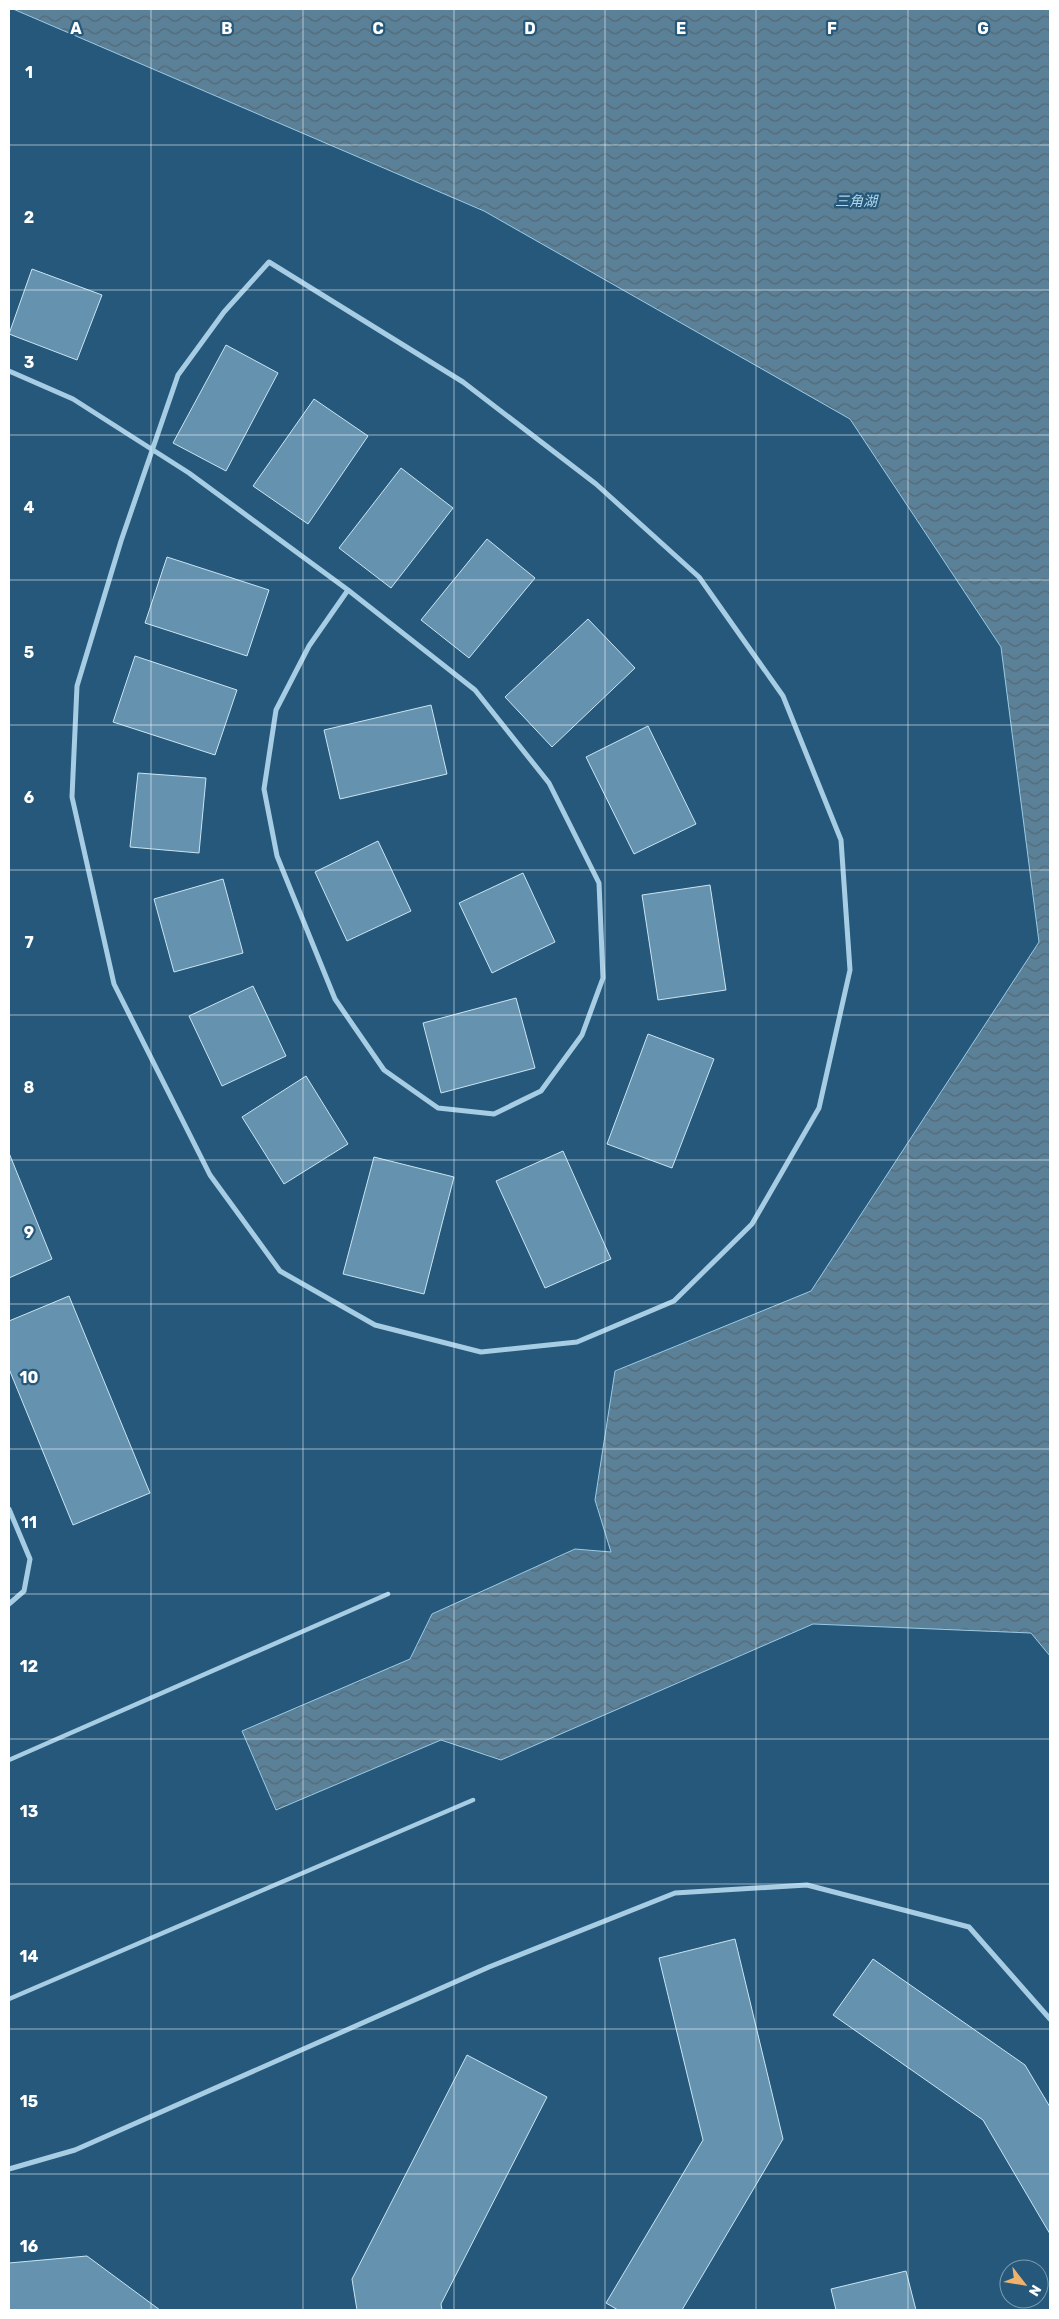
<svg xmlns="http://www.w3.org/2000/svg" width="1059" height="2319" font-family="Rubik,'Noto Sans SC',sans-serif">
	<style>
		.water { fill: url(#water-waves); stroke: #9ccae5 }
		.building { fill: #6593af; stroke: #cae4f3 }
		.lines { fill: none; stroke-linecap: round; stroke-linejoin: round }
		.pedestrian { stroke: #a7cde4; stroke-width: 4.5 }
		.minor { stroke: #a7cde4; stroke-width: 5 }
		.grid { fill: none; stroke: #fff; stroke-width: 1; stroke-opacity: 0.55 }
		.labels { text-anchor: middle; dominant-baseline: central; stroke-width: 4.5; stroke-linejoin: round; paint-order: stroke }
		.water-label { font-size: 14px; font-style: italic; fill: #b2d7ec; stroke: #25587a }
		.grid-label { font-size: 16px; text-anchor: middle; font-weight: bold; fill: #fff; stroke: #25587a; stroke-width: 4.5; stroke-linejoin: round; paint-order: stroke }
	</style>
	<defs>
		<pattern id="water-waves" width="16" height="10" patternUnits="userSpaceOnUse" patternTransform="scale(1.25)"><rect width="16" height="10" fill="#5b8198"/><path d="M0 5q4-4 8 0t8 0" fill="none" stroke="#546976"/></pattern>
	</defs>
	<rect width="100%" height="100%" fill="#25587a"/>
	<polygon class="water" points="13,9 1050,9 1050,1656 1031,1633 813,1624 501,1760 441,1740 276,1810 242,1731 410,1659 432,1614 575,1549 611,1552 595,1500 615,1371 811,1291 1039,942 1001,647 850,419 484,211"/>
	<g class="building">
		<polygon points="32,269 102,295 77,360 9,334"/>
		<polygon points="226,345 278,373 226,471 173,443"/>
		<polygon points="314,399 368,436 308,524 253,486"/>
		<polygon points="401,468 453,508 391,588 339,548"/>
		<polygon points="487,539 535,578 469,658 421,620"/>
		<polygon points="167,557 269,590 247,656 145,623"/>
		<polygon points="588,619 635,668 552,747 505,697"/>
		<polygon points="135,656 237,690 215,755 113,722"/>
		<polygon points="431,705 447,774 340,799 324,730"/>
		<polygon points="648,726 696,824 634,854 586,757"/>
		<polygon points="138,773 206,778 199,853 130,847"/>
		<polygon points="378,841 411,911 347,941 315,872"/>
		<polygon points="523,873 555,942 492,973 459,903"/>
		<polygon points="223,879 243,953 174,972 154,899"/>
		<polygon points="710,885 726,990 658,1000 642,895"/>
		<polygon points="253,986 286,1056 222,1086 189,1016"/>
		<polygon points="516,998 535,1068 441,1093 423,1023"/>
		<polygon points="648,1034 714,1059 672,1168 607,1144"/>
		<polygon points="306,1076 348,1144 284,1184 242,1117"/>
		<polygon points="563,1151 611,1259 545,1288 496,1181"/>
		<polygon points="9,1153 52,1259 9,1278"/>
		<polygon points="374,1157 454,1177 424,1294 343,1274"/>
		<polygon points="69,1296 150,1493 73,1525 9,1369 9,1321"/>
		<polygon points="735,1939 783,2139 682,2310 618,2310 606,2303 703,2140 659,1958"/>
		<polygon points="873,1959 1025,2065 1050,2107 1050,2234 983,2120 833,2015"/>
		<polygon points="467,2055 547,2097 441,2304 442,2310 357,2310 352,2279"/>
		<polygon points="87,2256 160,2310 9,2310 9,2263"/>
		<polygon points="906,2271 916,2310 836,2310 831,2289"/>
	</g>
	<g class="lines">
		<g class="pedestrian">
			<polyline points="9,1760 388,1594"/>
			<polyline points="9,1999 473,1800"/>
		</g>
		<g class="minor">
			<polygon points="269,262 463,382 596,484 699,577 783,696 841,840 850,970 819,1108 752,1224 674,1301 577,1342 481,1352 375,1325 280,1271 210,1175 114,984 72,797 77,686 121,541 178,375 224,312"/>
			<polyline points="9,371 73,399 189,473 348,590 475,690 549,783 599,883 603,978 582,1035 541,1091 494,1114 438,1108 384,1070 335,999 277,856 264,789 276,710 309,646 348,590"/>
			<polyline points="9,1509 30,1559 24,1591 9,1604"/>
			<polyline points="9,2169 75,2150 489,1967 675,1893 807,1885 969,1927 1050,2019"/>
		</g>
	</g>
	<path class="grid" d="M151,9V2310M303,9V2310M454,9V2310M605,9V2310M756,9V2310M908,9V2310M9,145H1050M9,290H1050M9,435H1050M9,580H1050M9,725H1050M9,870H1050M9,1015H1050M9,1160H1050M9,1304H1050M9,1449H1050M9,1594H1050M9,1739H1050M9,1884H1050M9,2029H1050M9,2174H1050"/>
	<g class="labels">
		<g class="water-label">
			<text x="856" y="201">三角湖</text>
		</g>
	</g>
	<g class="grid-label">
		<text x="76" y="34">A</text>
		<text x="227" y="34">B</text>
		<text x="378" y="34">C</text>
		<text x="530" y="34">D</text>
		<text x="681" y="34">E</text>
		<text x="832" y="34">F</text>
		<text x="983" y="34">G</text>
		<text x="29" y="78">1</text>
		<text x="29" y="223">2</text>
		<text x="29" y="368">3</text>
		<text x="29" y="513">4</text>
		<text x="29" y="658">5</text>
		<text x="29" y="803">6</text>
		<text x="29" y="948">7</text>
		<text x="29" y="1093">8</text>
		<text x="29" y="1238">9</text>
		<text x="29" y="1383">10</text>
		<text x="29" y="1528">11</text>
		<text x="29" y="1672">12</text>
		<text x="29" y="1817">13</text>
		<text x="29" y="1962">14</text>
		<text x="29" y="2107">15</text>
		<text x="29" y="2252">16</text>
	</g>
	<rect width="1059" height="2319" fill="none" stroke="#ffffff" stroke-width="20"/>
	<g transform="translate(1024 2284) rotate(121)"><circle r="24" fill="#25587a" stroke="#7c9baf"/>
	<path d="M0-4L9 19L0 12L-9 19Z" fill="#eeb26c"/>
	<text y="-8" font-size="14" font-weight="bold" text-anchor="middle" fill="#ffffff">N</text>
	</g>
</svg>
